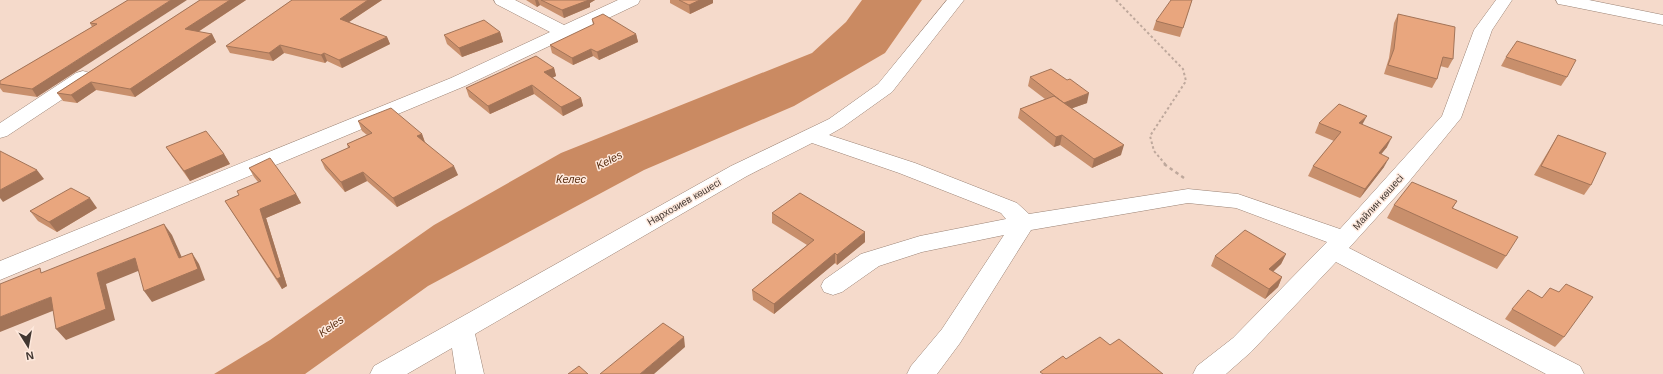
<svg xmlns="http://www.w3.org/2000/svg" width="1663" height="374" font-family="Helvetica,sans-serif">
	<style>
		.water { fill: #ca8a62 }
		.lines { fill: none; stroke-linecap: round; stroke-linejoin: round }
		.street-casing { stroke: #9b8375; stroke-width: 1 }
		.path-far1 { stroke: #bea89c; stroke-width: 2; stroke-dasharray: 2.5 2.5; stroke-linecap: butt }
		.path { stroke: #bea89c; stroke-width: 2.5; stroke-dasharray: 3.5 3.5; stroke-linecap: butt }
		.street { fill: #fff; fill-rule: evenodd }
		.wall { fill: #c88f6c }
		.shaded-wall { fill: #a37458 }
		.building { fill: #e9a67e; stroke: #a37458 }
		.labels { text-anchor: middle; dominant-baseline: central; stroke-width: 3; stroke-linejoin: round; paint-order: stroke }
		.street-label { font-size: 10px; fill: #423731; stroke: #fee9dd }
		.water-label { font-size: 11px; font-style: italic; fill: #5e3215; stroke: #fee9dd }
	</style>
	<rect width="100%" height="100%" fill="#f5dacb"/>
	<polygon class="water" points="862,0 922,0 885,53 794,106 644,170 428,286 305,374 214,374 270,340 434,225 561,153 812,53 846,22"/>
	<g class="lines">
		<defs>
			<g id="street">
				<polygon points="494,0 515,0 564,25 618,0 640,0 638,4 465,86 0,280 0,261 451,78 550,32 496,4"/>
				<polygon points="947,0 964,0 892,92 843,127 829,135 915,163 1017,203 1029,214 1188,189 1238,194 1340,229 1442,116 1474,30 1496,0 1512,0 1492,30 1461,118 1407,184 1349,248 1580,366 1584,374 1546,374 1336,262 1251,352 1226,374 1193,374 1197,366 1233,338 1327,242 1236,208 1188,203 1031,230 960,343 937,374 907,374 911,366 942,329 1004,235 922,252 879,266 842,292 833,295 824,292 821,286 824,280 861,254 920,236 1006,219 1001,213 899,173 812,143 747,176 475,334 484,374 456,374 452,348 407,374 370,374 374,366 731,166 829,119 878,84"/>
				<polygon points="1556,0 1589,0 1663,15 1663,25 1564,5 1558,4"/>
				<polygon points="83,71 90,73 92,77 90,81 7,136 0,138 0,123 76,73"/>
			</g>
		</defs>
		<use href="#street" class="street-casing"/>
		<polyline class="path-far1" points="1116,0 1183,69 1186,81 1150,136 1154,151 1166,165"/>
		<polyline class="path" points="1164,164 1184,178"/>
		<use href="#street" class="street"/>
	</g>
	<g class="wall">
		<polygon points="128,0 37,97 3,92 0,88 0,81 92,27 90,23"/>
		<polygon points="200,0 246,0 198,32 212,34 216,42 135,97 96,90 77,103 63,101 57,93"/>
		<polygon points="292,0 382,0 349,22 387,37 390,44 342,68 327,61 325,63 284,53 273,61 230,53 226,46"/>
		<polygon points="526,0 595,0 590,3 590,7 564,18 540,5 537,7"/>
		<polygon points="670,0 713,0 713,3 690,14 670,3"/>
		<polygon points="1192,0 1180,37 1153,30 1156,21"/>
		<polygon points="1398,14 1453,59 1448,68 1440,66 1437,79 1432,88 1384,74 1389,58 1394,23"/>
		<polygon points="592,19 636,34 638,42 599,60 593,56 573,65 552,53 550,45 593,25"/>
		<polygon points="500,32 503,42 462,57 447,44 444,35"/>
		<polygon points="1506,57 1567,77 1561,86 1501,66"/>
		<polygon points="554,68 556,76 552,78 581,98 583,106 563,116 534,94 490,114 469,97 466,88"/>
		<polygon points="1030,77 1087,103 1072,108 1121,155 1092,168 1060,145 1054,147 1018,118 1020,109 1045,99 1028,86"/>
		<polygon points="358,121 422,134 425,142 458,175 397,207 367,181 345,192 325,169 321,160 348,148 347,144 367,135 362,131"/>
		<polygon points="1319,123 1362,125 1387,147 1381,154 1384,167 1360,198 1308,176 1313,166 1334,141 1315,133"/>
		<polygon points="1558,135 1591,185 1584,195 1534,175"/>
		<polygon points="166,147 224,154 230,164 190,181 172,156"/>
		<polygon points="249,168 296,194 301,203 266,218 287,286 282,289 225,201 239,195 258,182 254,177"/>
		<polygon points="1457,201 1453,208 1506,256 1497,269 1387,218 1394,205"/>
		<polygon points="97,208 57,232 38,221 30,211"/>
		<polygon points="772,213 865,242 837,265 835,263 774,314 753,300 752,290 807,245 772,223"/>
		<polygon points="1286,254 1281,264 1273,272 1282,277 1278,287 1265,299 1211,266 1215,256"/>
		<polygon points="1512,309 1564,337 1555,347 1505,319"/>
	</g>
	<g class="shaded-wall">
		<polygon points="171,0 187,0 37,97 32,89"/>
		<polygon points="230,0 246,0 190,37 185,29"/>
		<polygon points="368,0 382,0 343,26 340,19"/>
		<polygon points="535,0 538,0 540,5 537,7"/>
		<polygon points="584,0 595,0 590,3 590,7 564,18 562,10"/>
		<polygon points="700,0 713,0 713,3 690,14 689,5"/>
		<polygon points="500,32 503,42 462,57 459,48"/>
		<polygon points="212,34 216,42 135,97 130,89"/>
		<polygon points="636,34 638,42 599,60 597,52"/>
		<polygon points="387,37 390,44 342,68 339,60"/>
		<polygon points="280,45 284,53 273,61 269,53"/>
		<polygon points="591,49 593,56 573,65 572,58"/>
		<polygon points="324,53 327,61 325,63 321,55"/>
		<polygon points="554,68 556,76 546,81 544,72"/>
		<polygon points="91,82 96,90 77,103 71,95"/>
		<polygon points="532,85 534,94 490,114 488,106"/>
		<polygon points="1089,93 1087,103 1062,112 1064,103"/>
		<polygon points="581,98 583,106 563,116 561,107"/>
		<polygon points="1367,116 1362,125 1359,123"/>
		<polygon points="422,134 425,143 417,136"/>
		<polygon points="1062,135 1060,145 1054,147 1056,137"/>
		<polygon points="1392,137 1387,147 1374,163 1379,153"/>
		<polygon points="1124,145 1121,155 1092,168 1094,159"/>
		<polygon points="224,154 230,164 190,181 184,171"/>
		<polygon points="1389,158 1384,167 1360,198 1365,189"/>
		<polygon points="454,166 458,175 397,207 393,198"/>
		<polygon points="37,170 44,179 3,202 0,198 0,190"/>
		<polygon points="363,172 367,181 345,192 341,182"/>
		<polygon points="296,194 301,203 266,218 287,286 282,289 277,279 260,209"/>
		<polygon points="90,198 97,208 57,232 49,222"/>
		<polygon points="164,224 172,235 187,269 179,258"/>
		<polygon points="865,232 865,242 837,265 837,255"/>
		<polygon points="192,253 199,264 205,280 152,302 144,291"/>
		<polygon points="835,253 835,263 774,314 774,304"/>
		<polygon points="1286,254 1281,264 1265,279 1269,269"/>
		<polygon points="135,258 143,269 106,284 115,320 66,340 56,329 97,273"/>
		<polygon points="1282,277 1278,287 1265,299 1269,289"/>
		<polygon points="51,297 60,308 0,332 0,317"/>
		<polygon points="684,337 685,347 654,374 640,374"/>
	</g>
	<g class="building">
		<polygon points="128,0 171,0 32,89 0,84 0,81 97,24 90,23"/>
		<polygon points="200,0 230,0 185,29 212,34 130,89 91,82 71,95 57,93"/>
		<polygon points="292,0 368,0 340,19 387,37 339,60 324,53 321,55 280,45 269,53 226,46"/>
		<polygon points="541,0 589,0 562,10"/>
		<polygon points="679,0 700,0 689,5"/>
		<polygon points="1171,0 1192,0 1183,28 1156,21"/>
		<polygon points="603,14 636,34 597,52 591,49 572,58 550,45 594,24 592,19"/>
		<polygon points="1398,14 1455,27 1453,59 1443,57 1437,79 1388,65 1394,49"/>
		<polygon points="484,20 500,32 459,48 444,35"/>
		<polygon points="1517,41 1576,60 1567,77 1506,57"/>
		<polygon points="536,56 554,68 544,72 581,98 561,107 532,85 488,106 466,88"/>
		<polygon points="1051,69 1067,80 1070,79 1089,93 1064,103 1030,77"/>
		<polygon points="1054,96 1124,145 1094,159 1062,135 1056,137 1020,109"/>
		<polygon points="1339,104 1367,116 1359,123 1392,137 1379,153 1389,158 1365,189 1313,166 1341,132 1319,123"/>
		<polygon points="391,108 422,134 417,136 454,166 393,198 363,172 341,182 321,160 350,147 347,144 372,133 358,121"/>
		<polygon points="206,131 224,154 184,171 166,147"/>
		<polygon points="1558,135 1606,153 1591,185 1541,166"/>
		<polygon points="0,151 37,170 0,190"/>
		<polygon points="270,158 296,194 260,209 281,277 277,279 225,201 239,195 237,191 261,181 249,168"/>
		<polygon points="1412,182 1457,201 1452,208 1518,237 1506,256 1394,205"/>
		<polygon points="71,188 90,198 49,222 30,211"/>
		<polygon points="800,193 865,232 837,255 835,253 774,304 752,290 814,240 772,213"/>
		<polygon points="164,224 179,258 192,253 198,269 144,291 135,258 97,273 106,309 56,329 51,297 0,317 0,284 40,268 41,273"/>
		<polygon points="1245,230 1286,254 1269,269 1282,277 1269,289 1215,256"/>
		<polygon points="1566,284 1593,297 1564,337 1512,309 1528,290 1542,298 1550,288 1559,292"/>
		<polygon points="663,323 684,337 640,374 600,374"/>
		<polygon points="1100,337 1110,345 1119,339 1163,374 1043,374 1040,372 1063,356 1066,359"/>
		<polygon points="579,366 588,374 568,374"/>
	</g>
	<g class="labels">
		<g class="street-label">
			<text transform="translate(684 202) rotate(-30)">Нархозиев көшесі</text>
			<text transform="translate(1378 202) rotate(-48)">Майлин көшесі</text>
		</g>
		<g class="water-label">
			<text transform="translate(609 160) rotate(-27)">Keles</text>
			<text x="571" y="179">Келес</text>
			<text transform="translate(331 326) rotate(-35)">Keles</text>
		</g>
	</g>
	<g transform="translate(28 346) rotate(169)" stroke="#fee9dd" stroke-width="3" paint-order="stroke">
	<path d="M0-3L7 15L0 10L-7 15Z" fill="#423731"/>
	<text y="-6" font-size="11" font-weight="bold" text-anchor="middle" fill="#423731">N</text>
	</g>
</svg>
